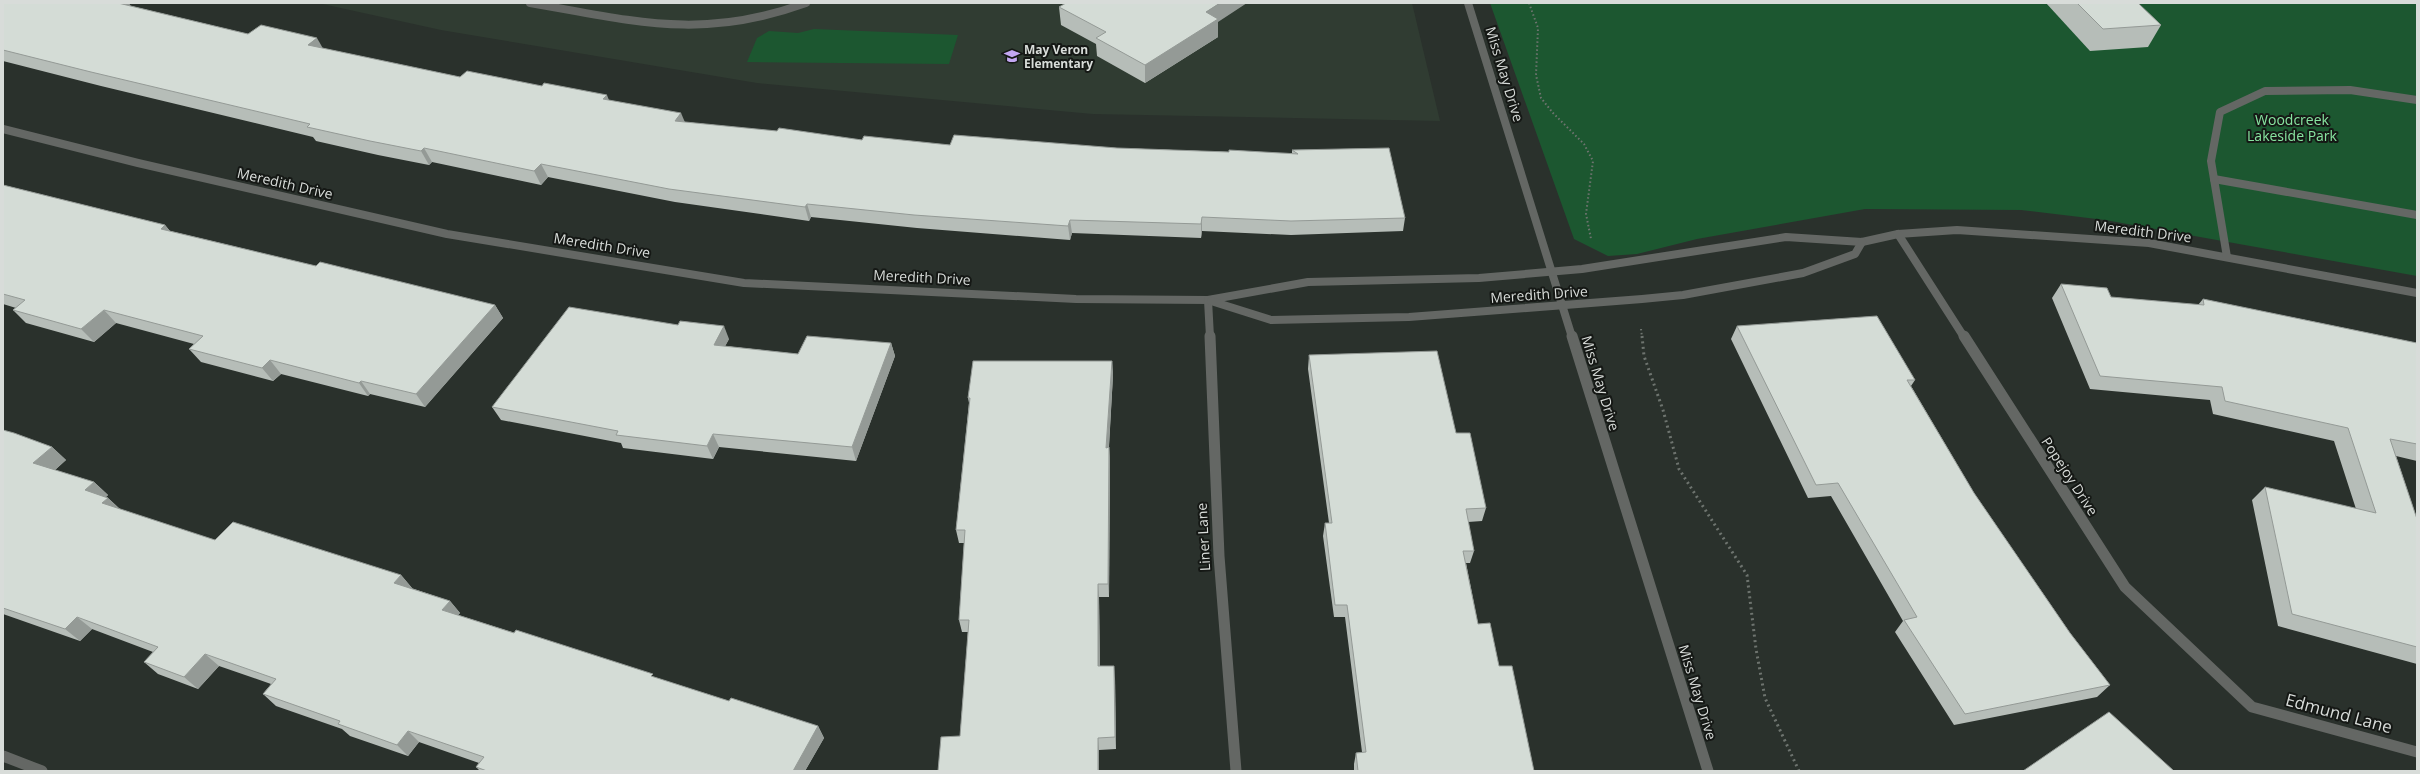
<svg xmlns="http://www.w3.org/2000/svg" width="2420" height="774" font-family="'Open Sans',sans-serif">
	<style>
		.built { fill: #303c32 }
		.green { fill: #1c5730 }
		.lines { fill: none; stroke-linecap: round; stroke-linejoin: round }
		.path-far1 { stroke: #6e746f; stroke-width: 2; stroke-dasharray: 1.5 2.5; stroke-linecap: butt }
		.path { stroke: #6e746f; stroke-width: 3; stroke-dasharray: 2 3.5; stroke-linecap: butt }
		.minor-far1 { stroke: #646764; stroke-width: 8 }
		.minor { stroke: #646764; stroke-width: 11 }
		.wall { fill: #b6bdb8 }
		.shaded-wall { fill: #949a96 }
		.building { fill: #d4dcd6; stroke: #949a96 }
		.labels { text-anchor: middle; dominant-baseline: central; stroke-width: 4; stroke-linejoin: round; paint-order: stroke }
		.far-poi-label { font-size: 12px; font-weight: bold; fill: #d8dcd9; stroke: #151815; text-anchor: start }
		.street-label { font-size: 14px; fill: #d8dcd9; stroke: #151815 }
		.park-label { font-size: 14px; fill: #87e4a0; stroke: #151815 }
		.near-street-label { font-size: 17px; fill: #d8dcd9; stroke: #151815 }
	</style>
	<rect width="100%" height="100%" fill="#2a312c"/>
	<polygon class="built" points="318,3 1412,3 1440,121 1093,114 757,83 441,30"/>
	<g class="green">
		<polygon points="1490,3 2417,3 2417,276 2105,220 2021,210 1865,209 1697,239 1637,254 1608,256 1574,239"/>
		<polygon points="814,29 958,35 949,64 747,62 757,38 769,31 798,33"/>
	</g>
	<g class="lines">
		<g class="path-far1">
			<polyline points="1529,3 1538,28 1536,75 1541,98 1553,113 1584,144 1593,161 1586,214 1591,239"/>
			<polyline points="1641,329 1642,337"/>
		</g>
		<polyline class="path" points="1642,336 1644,356 1663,410 1679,469 1747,575 1756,649 1765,698 1799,771"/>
		<g class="minor-far1">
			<path d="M530,3C635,21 701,41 806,3"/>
			<polyline points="1468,3 1572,337"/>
			<polyline points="3,129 138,163 447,234 744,283 1076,299 1208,300 1308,282 1479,278 1582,269 1786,237 1862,242 1898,234 1957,230 2149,243 2417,293"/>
			<polyline points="2214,179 2417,215"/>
			<polyline points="1898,234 1964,337"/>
			<polyline points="2227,257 2211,161 2220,112 2265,91 2350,90 2417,100"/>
			<polyline points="1208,300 1210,337"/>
			<polyline points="1211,301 1271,320 1409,317 1642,299 1683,295 1803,273 1855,254 1862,242"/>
		</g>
		<g class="minor">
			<polyline points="1210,336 1219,556 1236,771"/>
			<polyline points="1572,336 1708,771"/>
			<polyline points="1964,336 2125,587 2252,707 2417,752"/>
			<polyline points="3,756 42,771"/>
		</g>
	</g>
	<g class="wall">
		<polygon points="3,3 131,6 248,34 322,48 460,77 609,100 685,122 862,140 950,145 1117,148 1229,152 1292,153 1292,150 1405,218 1403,231 1291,235 1202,231 1201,238 1072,233 1070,240 917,228 811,217 809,221 675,202 548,177 541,185 432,162 429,165 378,155 316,141 313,137 101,86 3,61"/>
		<polygon points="2046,3 2138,3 2161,25 2148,47 2090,51"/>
		<polygon points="1059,7 1218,22 1218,37 1145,83 1097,56 1096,44 1061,25"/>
		<polygon points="3,185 165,225 170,231 316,266 495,305 503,318 425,407 370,394 368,396 281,374 273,381 201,362 189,349 194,344 116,323 94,342 26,323 13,310 16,308 3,304"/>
		<polygon points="2061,284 2111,297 2198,305 2203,299 2417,343 2417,461 2396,456 2417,519 2417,664 2278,626 2252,500 2265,487 2356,509 2334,441 2213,414 2210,400 2090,389 2052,298"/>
		<polygon points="1737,326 1915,380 1911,386 1974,493 2070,633 2110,685 2097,697 1954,725 1895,632 1903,621 1831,496 1808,498 1731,339"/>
		<polygon points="729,339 725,346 798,354 891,343 895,356 856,461 719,447 713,459 623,448 621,443 501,420 492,407"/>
		<polygon points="1309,355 1456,433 1486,508 1482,521 1468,522 1474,551 1470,563 1466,563 1478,624 1499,666 1534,771 1354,771 1354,764 1356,753 1362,752 1345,617 1334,617 1323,536 1325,523 1329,523 1308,369"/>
		<polygon points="1112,361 1113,375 1109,447 1110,461 1109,597 1099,597 1100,666 1115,678 1116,749 1099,750 1099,771 938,771 960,736 968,632 962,632 959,620 964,543 959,543 956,530 969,403 968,398"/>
		<polygon points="3,430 52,447 66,460 55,470 94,482 108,495 106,497 108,498 121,510 215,540 401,575 412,588 411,588 450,601 460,613 458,615 729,701 818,726 824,738 805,771 480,771 476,767 479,763 419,742 408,756 350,736 342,729 276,706 263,694 271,684 219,666 198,689 158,674 144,662 153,652 92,629 80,641 3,614"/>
	</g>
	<g class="shaded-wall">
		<polygon points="113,3 129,3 132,8"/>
		<polygon points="1220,3 1247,3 1218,22 1218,37 1145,83 1145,65 1206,12"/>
		<polygon points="317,38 325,52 308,45"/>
		<polygon points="607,95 612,108 603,99"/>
		<polygon points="681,113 687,127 675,121"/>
		<polygon points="424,148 432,162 429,165 421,151"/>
		<polygon points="541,164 548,177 541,185 534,171"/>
		<polygon points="807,204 811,217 809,221 805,207"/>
		<polygon points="1202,217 1202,231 1201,238 1201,224"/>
		<polygon points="1070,220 1072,233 1070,240 1068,226"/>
		<polygon points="165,225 176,239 161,229"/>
		<polygon points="495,305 503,318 425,407 416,394"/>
		<polygon points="104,310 116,323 94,342 81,329"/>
		<polygon points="724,326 729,339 719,358 714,345"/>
		<polygon points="891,343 895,356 856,461 852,447"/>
		<polygon points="270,360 281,374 273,381 262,368"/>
		<polygon points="1112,361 1113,375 1108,461 1106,448"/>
		<polygon points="361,381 370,394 368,396 359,383"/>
		<polygon points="713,434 719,447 713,459 707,446"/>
		<polygon points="52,447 66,460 48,476 33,463"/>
		<polygon points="1109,447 1110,461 1109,597 1108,584"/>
		<polygon points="94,482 108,495 99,503 85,490"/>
		<polygon points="108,498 122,511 102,503"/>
		<polygon points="401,575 412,588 405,595 394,583"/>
		<polygon points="1098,584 1099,597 1100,678 1098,666"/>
		<polygon points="450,601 460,613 452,622 442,610"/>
		<polygon points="77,617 92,629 80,641 65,629"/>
		<polygon points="205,654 219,666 198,689 184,677"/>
		<polygon points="1114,666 1115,678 1116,749 1115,737"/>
		<polygon points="818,726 824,738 805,771 793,771"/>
		<polygon points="408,731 419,742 408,756 397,745"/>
		<polygon points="1098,738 1099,750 1099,771 1098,771"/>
	</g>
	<g class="building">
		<polygon points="3,3 118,3 248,34 261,25 317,38 308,45 460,77 467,71 542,86 544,83 607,95 603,99 681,113 675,121 777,131 779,128 862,140 864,136 950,145 954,135 1117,148 1229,152 1229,150 1298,154 1292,150 1389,148 1405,218 1291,221 1202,217 1201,224 1070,220 1068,226 914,215 807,204 805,207 669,189 541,164 534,171 424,148 421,151 370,141 307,127 310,124 91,72 3,50"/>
		<polygon points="1066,3 1220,3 1206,12 1218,19 1145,65 1096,38 1106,32 1059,7"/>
		<polygon points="2077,3 2138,3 2161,25 2103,29"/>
		<polygon points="3,185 165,225 161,229 316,266 320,262 495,305 416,394 361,381 359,383 270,360 262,368 189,349 203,336 104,310 81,329 13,310 25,300 3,294"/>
		<polygon points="2061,284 2107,288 2111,297 2204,305 2203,299 2417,343 2417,444 2390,439 2417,519 2417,647 2292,614 2265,487 2376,513 2348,428 2225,401 2222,387 2100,376"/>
		<polygon points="569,307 678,325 680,321 724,326 714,345 798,354 807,336 891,343 852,447 713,434 707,446 616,435 618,431 492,407"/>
		<polygon points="1877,316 1915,380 1907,380 1974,493 2070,633 2110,685 1965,714 1904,620 1917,617 1838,483 1816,485 1737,326"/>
		<polygon points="1437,351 1456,433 1470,433 1486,508 1466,509 1474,551 1463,551 1478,624 1490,623 1499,666 1512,666 1534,771 1358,771 1356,753 1366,752 1347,605 1335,605 1325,523 1332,523 1309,355"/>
		<polygon points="973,361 1112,361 1106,448 1109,447 1108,584 1098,584 1098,666 1114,666 1115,737 1098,738 1098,771 938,771 941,737 960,736 969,620 959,620 965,530 956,530 970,398 968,398"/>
		<polygon points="3,430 14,433 52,447 33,463 94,482 85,490 108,498 102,503 215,540 233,522 401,575 394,583 450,601 442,610 514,633 516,630 653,674 651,676 729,701 731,698 818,726 793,771 487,771 476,767 484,757 408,731 397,745 338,724 340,721 263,694 276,679 205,654 184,677 144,662 158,647 77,617 65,629 3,608"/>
		<polygon points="2109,712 2174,771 2023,771"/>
	</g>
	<defs>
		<symbol id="school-bare" viewBox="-9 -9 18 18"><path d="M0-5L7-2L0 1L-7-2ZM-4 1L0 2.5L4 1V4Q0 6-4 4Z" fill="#c3a7f2" stroke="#151815" stroke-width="2.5" paint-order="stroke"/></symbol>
	</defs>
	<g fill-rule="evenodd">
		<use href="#school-bare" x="1001" y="45" width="22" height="22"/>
	</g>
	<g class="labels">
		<g class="far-poi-label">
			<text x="1024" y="49">May Veron<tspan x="1024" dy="14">Elementary</tspan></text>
		</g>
		<g class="street-label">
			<text transform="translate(1505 74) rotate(73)">Miss May Drive</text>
			<text transform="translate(285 183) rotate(13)">Meredith Drive</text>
			<text transform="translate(2143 231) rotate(7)">Meredith Drive</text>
			<text transform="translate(602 245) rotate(9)">Meredith Drive</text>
			<text transform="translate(922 277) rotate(3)">Meredith Drive</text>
			<text transform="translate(1539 294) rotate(-4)">Meredith Drive</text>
			<text transform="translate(1601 383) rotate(73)">Miss May Drive</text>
			<text transform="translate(2070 476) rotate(57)">Popejoy Drive</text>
			<text transform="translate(1203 537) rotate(-93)">Liner Lane</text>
			<text transform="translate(1698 692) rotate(73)">Miss May Drive</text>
		</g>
		<g class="park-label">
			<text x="2292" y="119">Woodcreek<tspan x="2292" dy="16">Lakeside Park</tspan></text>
		</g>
		<g class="near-street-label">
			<text transform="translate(2339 713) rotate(15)">Edmund Lane</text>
		</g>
	</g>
	<rect width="2420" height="774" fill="none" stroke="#d8dcd9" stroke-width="8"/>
</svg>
